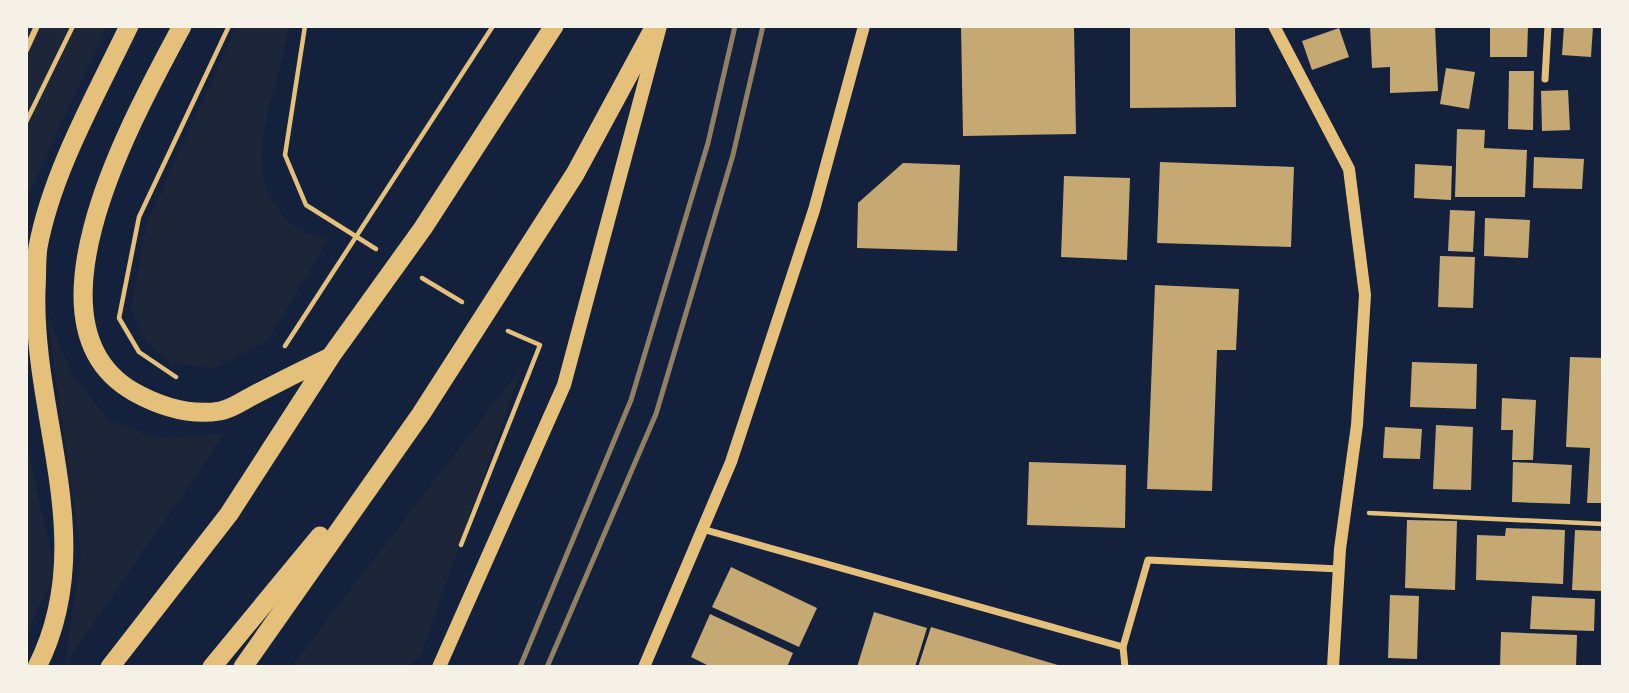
<svg xmlns="http://www.w3.org/2000/svg" width="1629" height="693" font-family="Helvetica,sans-serif">
	<style>
		.green { fill: #1d2539 }
		.building { fill: #c6a872 }
		.lines { fill: none; stroke-linecap: round; stroke-linejoin: round }
		.path { stroke: #e5c07b; stroke-width: 4.5 }
		.pedestrian { stroke: #e5c07b; stroke-width: 6 }
		.minor { stroke: #e5c07b; stroke-width: 7 }
		.tertiary { stroke: #e5c07b; stroke-width: 12 }
		.secondary { stroke: #e5c07b; stroke-width: 14 }
		.trunk { stroke: #e5c07b; stroke-width: 19 }
		.rail { stroke: #918062; stroke-width: 5 }
	</style>
	<rect width="100%" height="100%" fill="#14213d"/>
	<g class="green">
		<polygon points="26,26 107,26 26,199"/>
		<path d="M237,26H288C282,91 229,172 293,225C301,232 317,235 328,240L268,340L215,368L172,364L146,341L131,310L147,223Z"/>
		<polygon points="47,313 71,373 108,420 158,438 225,433 65,664 81,557"/>
		<polygon points="522,367 420,657 406,667 291,667"/>
		<polygon points="26,441 55,572 26,636"/>
	</g>
	<g class="building">
		<polygon points="961,26 1074,26 1076,134 963,136"/>
		<polygon points="1130,26 1235,26 1236,107 1130,108"/>
		<polygon points="1370,26 1435,26 1438,91 1390,93 1390,67 1372,68"/>
		<polygon points="1490,26 1528,26 1527,57 1490,57"/>
		<polygon points="1564,26 1593,26 1591,57 1562,55"/>
		<polygon points="1339,28 1349,57 1312,70 1302,41"/>
		<polygon points="1446,68 1475,72 1469,109 1440,104"/>
		<polygon points="1509,71 1534,71 1533,130 1508,129"/>
		<polygon points="1568,90 1570,130 1542,131 1541,91"/>
		<polygon points="1457,129 1485,130 1484,148 1527,150 1525,197 1455,197"/>
		<polygon points="1534,157 1584,159 1582,189 1533,188"/>
		<polygon points="1160,162 1294,167 1291,247 1157,243"/>
		<polygon points="903,163 960,165 957,251 857,248 858,203"/>
		<polygon points="1415,164 1452,166 1451,200 1414,198"/>
		<polygon points="1064,176 1130,178 1127,260 1061,257"/>
		<polygon points="1450,210 1475,211 1473,252 1448,251"/>
		<polygon points="1485,218 1530,220 1528,258 1484,256"/>
		<polygon points="1440,256 1475,257 1473,308 1438,307"/>
		<polygon points="1155,285 1239,289 1236,350 1217,350 1212,491 1147,489"/>
		<polygon points="1570,357 1603,358 1603,503 1587,503 1590,448 1566,447"/>
		<polygon points="1412,362 1477,364 1476,409 1410,407"/>
		<polygon points="1502,398 1536,400 1533,460 1512,460 1513,430 1501,430"/>
		<polygon points="1436,425 1473,427 1471,490 1433,489"/>
		<polygon points="1385,427 1422,429 1420,459 1383,458"/>
		<polygon points="1029,462 1126,465 1125,528 1027,525"/>
		<polygon points="1513,462 1572,465 1570,504 1512,502"/>
		<polygon points="1407,520 1457,521 1455,590 1405,588"/>
		<polygon points="1506,528 1565,530 1563,584 1476,580 1477,535 1505,536"/>
		<polygon points="1575,530 1603,531 1603,591 1572,590"/>
		<polygon points="731,567 817,608 799,647 712,607"/>
		<polygon points="1390,595 1419,596 1417,659 1388,658"/>
		<polygon points="1532,596 1595,599 1594,631 1530,629"/>
		<polygon points="874,612 927,628 915,667 857,667"/>
		<polygon points="710,614 793,653 787,667 711,667 691,657"/>
		<polygon points="931,627 1061,666 1060,667 918,667"/>
		<polygon points="1501,632 1577,635 1576,667 1500,667"/>
	</g>
	<g class="lines">
		<g class="path">
			<polyline points="305,26 285,155 306,205 376,249"/>
			<polyline points="26,122 73,26"/>
			<polyline points="422,278 462,302"/>
			<polyline points="285,346 493,26"/>
			<polyline points="176,377 139,352 119,318 139,217 229,26"/>
			<polyline points="1369,513 1603,524"/>
			<polyline points="461,545 540,345 508,331"/>
		</g>
		<polyline class="pedestrian" points="26,50 37,26"/>
		<g class="minor">
			<polyline points="1545,79 1548,26"/>
			<polyline points="702,529 1123,647 1148,560 1340,569"/>
			<polyline points="1123,647 1125,667"/>
		</g>
		<g class="tertiary">
			<polyline points="1274,26 1349,169 1365,295 1357,425 1340,549 1333,667"/>
			<polyline points="644,667 731,462 814,210 864,26"/>
		</g>
		<polyline class="secondary" points="439,667 564,385 660,26"/>
		<g class="trunk">
			<path d="M182,26C138,109 14,324 134,392C161,407 190,416 220,411C232,409 244,400 254,395C279,382 305,369 330,357"/>
			<path d="M37,667C100,542 32,419 36,290C37,276 36,261 38,247C52,172 96,95 129,26"/>
			<polyline points="110,667 229,514 331,356 423,228 554,26"/>
			<polyline points="212,667 320,536"/>
			<polyline points="243,667 421,414 575,174 655,26"/>
		</g>
		<g class="rail">
			<polyline points="520,667 631,400 708,143 735,26"/>
			<polyline points="547,667 656,414 733,155 763,26"/>
		</g>
	</g>
	<rect width="1629" height="693" fill="none" stroke="#f6f1e7" stroke-width="56"/>
</svg>
